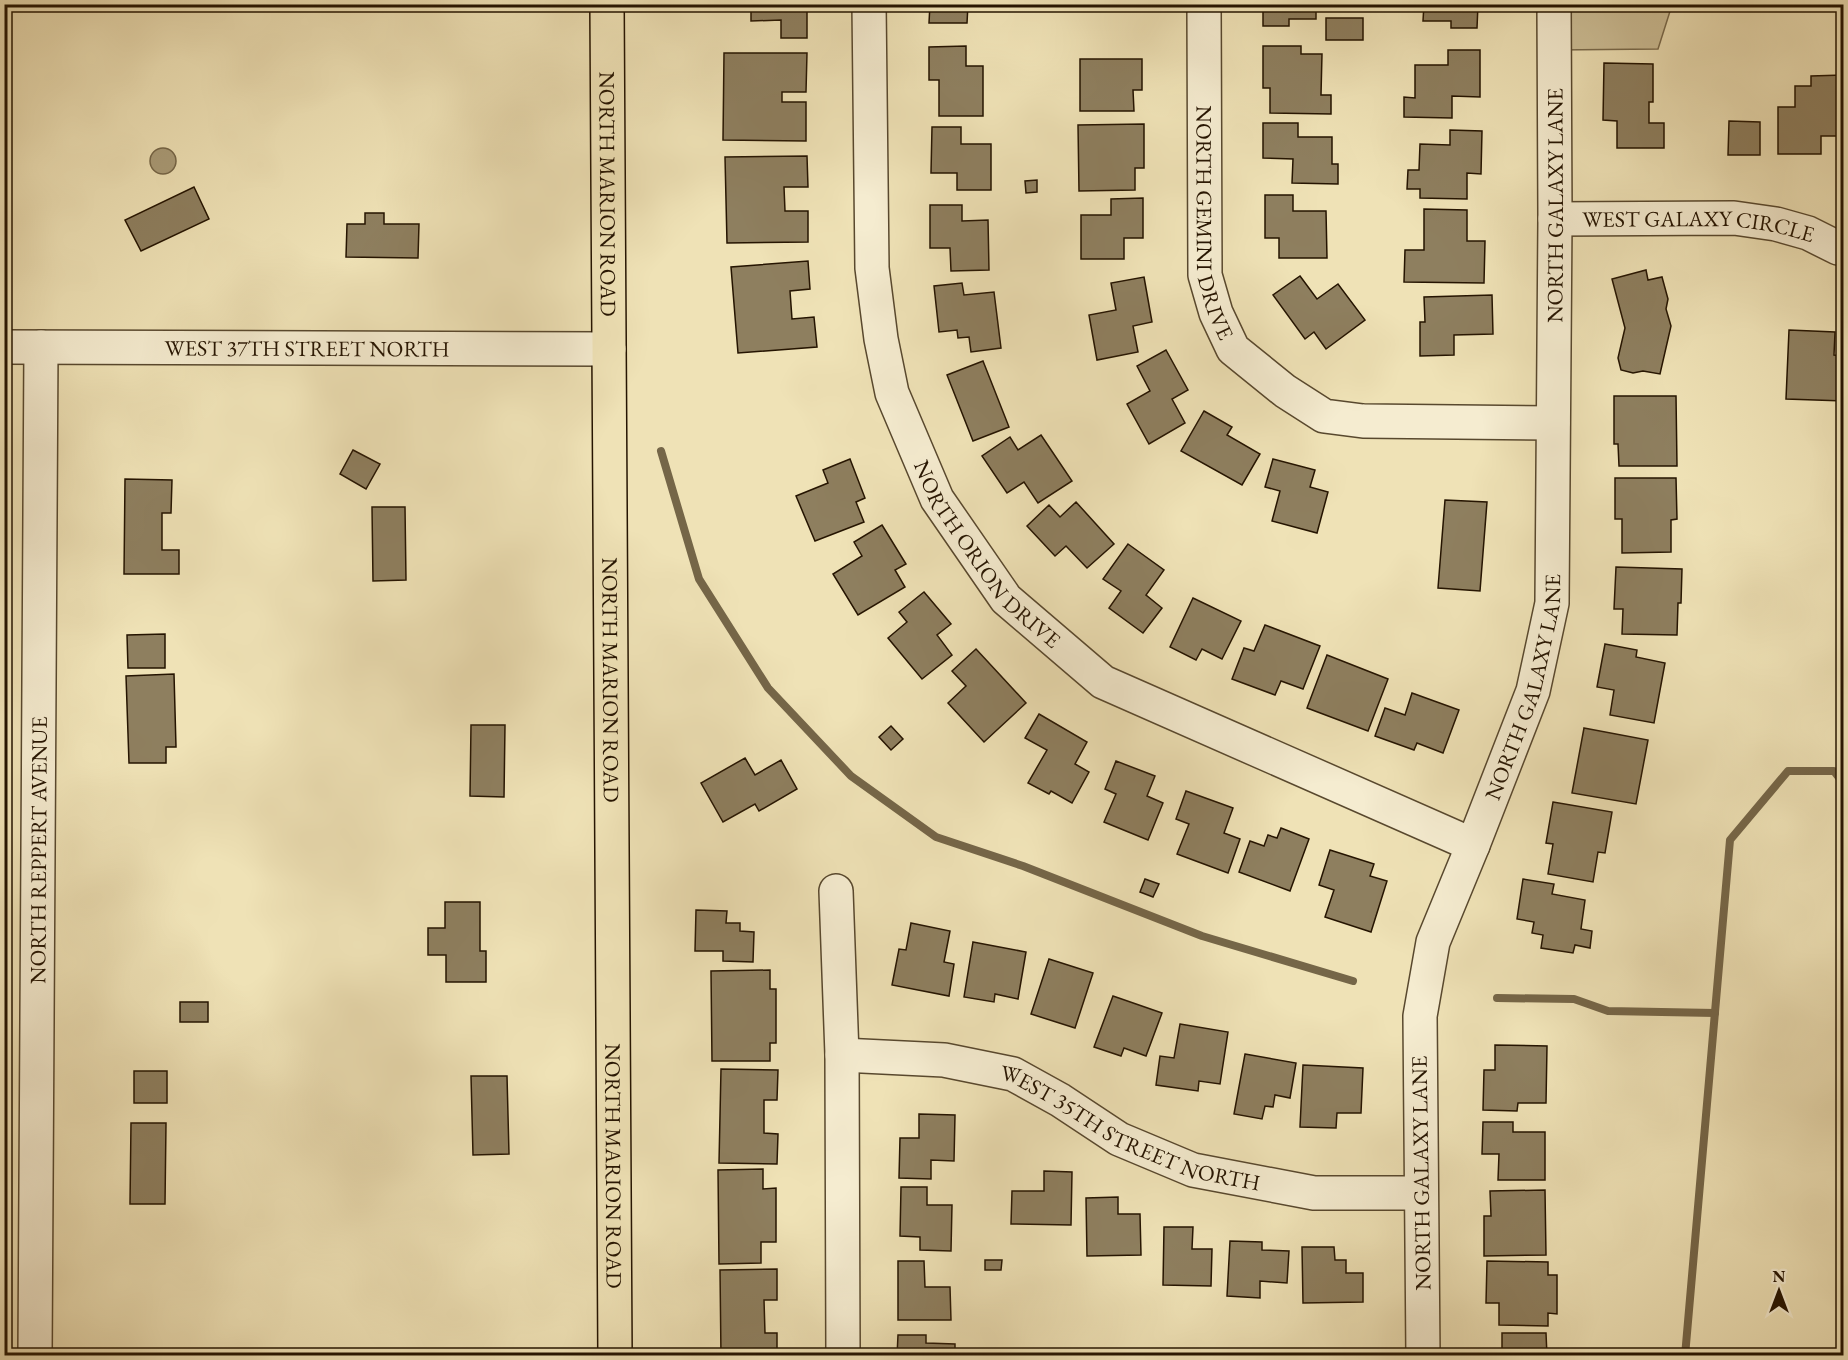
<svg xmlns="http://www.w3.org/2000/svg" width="1848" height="1360" font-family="'EB Garamond',serif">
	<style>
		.green { fill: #cdbf97; stroke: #796a4c; stroke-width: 1.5 }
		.water { fill: #aa9c78; stroke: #756648; stroke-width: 1.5 }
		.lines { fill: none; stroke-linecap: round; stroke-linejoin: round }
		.stream { stroke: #756648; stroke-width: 8 }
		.building { fill: #8e7f5f; stroke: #251401; stroke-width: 1.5 }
		.minor-casing { stroke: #58482e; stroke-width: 36 }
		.major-casing { stroke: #251401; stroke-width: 36 }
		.minor { stroke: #f5ecd0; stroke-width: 33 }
		.major { stroke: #efe2b6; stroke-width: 33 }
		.labels { text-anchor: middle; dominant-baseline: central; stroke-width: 4.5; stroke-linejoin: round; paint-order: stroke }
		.street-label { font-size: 22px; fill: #251401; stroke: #f5ecd0 }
	</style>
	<rect width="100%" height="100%" fill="#efe2b6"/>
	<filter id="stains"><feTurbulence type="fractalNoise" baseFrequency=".00333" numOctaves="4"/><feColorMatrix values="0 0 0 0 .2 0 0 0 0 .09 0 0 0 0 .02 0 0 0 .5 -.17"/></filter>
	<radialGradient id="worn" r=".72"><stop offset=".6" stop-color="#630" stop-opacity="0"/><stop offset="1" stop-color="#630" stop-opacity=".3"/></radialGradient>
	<polygon class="green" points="1554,5 1672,5 1658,49 1554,50"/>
	<circle class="water" cx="163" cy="161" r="13"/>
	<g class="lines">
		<g class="stream">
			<polyline points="661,451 699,579 768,688 851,776 936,837 1023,866 1202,936 1353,981"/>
			<polyline points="1497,998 1574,999 1608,1011 1715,1013"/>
			<polyline points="1685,1356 1730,840 1788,771 1834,771 1844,784"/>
		</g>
	</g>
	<g class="building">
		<polygon points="751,4 807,4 807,38 781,38 781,20 751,21"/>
		<polygon points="930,4 968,4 967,23 929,23"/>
		<rect x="1099" y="4" width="42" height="6"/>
		<polygon points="1263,4 1316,4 1316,19 1289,19 1289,26 1263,26"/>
		<polygon points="1424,4 1478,4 1477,28 1451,28 1451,21 1423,21"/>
		<rect x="1326" y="18" width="37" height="22"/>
		<polygon points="966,46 966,66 983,66 983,116 939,116 939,80 929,80 929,47"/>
		<polygon points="1263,46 1301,46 1301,54 1322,54 1321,95 1331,95 1331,114 1270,113 1270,88 1263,88"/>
		<polygon points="1448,50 1480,50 1480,97 1452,96 1452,118 1404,117 1404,97 1415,98 1415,65 1448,65"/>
		<polygon points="724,53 807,53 806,92 782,92 782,102 806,102 806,141 723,140"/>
		<polygon points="1080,59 1142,59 1142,90 1133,90 1134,111 1080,111"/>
		<polygon points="1604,63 1653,64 1653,102 1649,102 1649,123 1664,123 1664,148 1617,148 1617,121 1603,120"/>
		<polygon points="1843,75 1843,136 1821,136 1821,154 1778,154 1778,107 1795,107 1795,86 1811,86 1811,76"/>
		<polygon points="1729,121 1760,122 1760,155 1728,155"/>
		<polygon points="1263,123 1298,123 1298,137 1332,137 1332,164 1338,164 1338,184 1292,183 1293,159 1263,158"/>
		<polygon points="1144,124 1144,168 1135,168 1135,190 1079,191 1078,125"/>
		<polygon points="932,127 961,127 961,144 991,144 991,190 957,190 957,173 931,173"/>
		<polygon points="1450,130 1482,131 1481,174 1467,173 1467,199 1420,198 1420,189 1407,189 1408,170 1419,170 1420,144 1450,145"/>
		<polygon points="807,156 808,187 784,187 785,211 808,211 808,242 727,243 725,157"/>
		<polygon points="1037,180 1037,192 1026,193 1025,181"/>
		<polygon points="194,187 209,219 141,251 125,220"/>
		<polygon points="1265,195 1293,195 1293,211 1326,211 1327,258 1279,258 1279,238 1265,238"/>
		<polygon points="1143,198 1143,238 1124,238 1124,259 1081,259 1081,215 1111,215 1111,199"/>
		<polygon points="930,205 962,205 962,221 988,220 989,270 951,271 950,248 930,248"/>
		<polygon points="1424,209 1467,210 1467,241 1485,241 1484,283 1404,282 1405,250 1424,250"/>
		<polygon points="365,213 384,213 384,224 419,224 418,258 346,257 347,224 365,224"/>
		<polygon points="808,261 810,289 790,291 792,319 814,317 817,347 738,353 731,267"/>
		<polygon points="1646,270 1648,280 1662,277 1668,299 1666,309 1671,326 1660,374 1643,371 1633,373 1621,370 1618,358 1625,328 1612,279"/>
		<polygon points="1300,276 1317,299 1338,284 1365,320 1326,349 1314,332 1305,339 1273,295"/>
		<polygon points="1144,277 1152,322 1133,326 1138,352 1097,360 1089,315 1116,310 1111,283"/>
		<polygon points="962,283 964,295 994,292 1001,348 971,352 969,337 958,338 957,330 939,332 934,286"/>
		<polygon points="1492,295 1493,334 1454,335 1454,355 1420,356 1420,322 1425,322 1424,297"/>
		<polygon points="1789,330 1835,332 1834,355 1844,356 1844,401 1786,399"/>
		<polygon points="1166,350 1188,390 1172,399 1185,423 1149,444 1127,404 1150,391 1137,366"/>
		<polygon points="983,361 1009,427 973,441 947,375"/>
		<polygon points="1614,396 1676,396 1677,466 1619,466 1618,444 1614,444"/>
		<polygon points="1204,411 1232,427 1227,435 1260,454 1242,485 1181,451"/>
		<polygon points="1041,435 1072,481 1038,503 1024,482 1007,493 982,456 1010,437 1018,450"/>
		<polygon points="353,450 380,464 366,489 340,474"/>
		<polygon points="850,459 865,498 856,502 864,522 815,541 796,496 828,483 823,470"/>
		<polygon points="1273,459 1315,470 1310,487 1328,492 1317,533 1272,521 1280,491 1265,487"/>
		<polygon points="1615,478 1676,478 1677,519 1671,520 1671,552 1622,553 1622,519 1615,519"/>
		<polygon points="125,479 172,480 171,513 162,513 162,550 179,550 179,574 124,574"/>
		<polygon points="1445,500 1487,502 1480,591 1438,588"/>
		<polygon points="1076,502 1114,544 1087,568 1066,546 1055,556 1027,526 1049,505 1060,517"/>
		<polygon points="372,507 405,507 406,580 373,581"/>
		<polygon points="882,525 906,564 895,570 905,587 858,615 833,574 862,556 854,542"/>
		<polygon points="1128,544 1164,570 1146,595 1162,608 1143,633 1109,608 1121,591 1103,579"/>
		<polygon points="1616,567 1682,569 1681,603 1678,603 1677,635 1622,634 1623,609 1614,609"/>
		<polygon points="924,592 951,624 937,635 952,655 922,679 888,638 907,622 899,612"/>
		<polygon points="1193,598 1241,621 1222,659 1202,649 1196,660 1170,647"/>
		<polygon points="1265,625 1320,646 1303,689 1281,681 1275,695 1232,679 1244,648 1254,651"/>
		<polygon points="165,634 165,668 128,668 127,635"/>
		<polygon points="1605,644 1637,650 1636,657 1665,663 1654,723 1610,715 1614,690 1597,687"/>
		<polygon points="976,649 1026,703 984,742 948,703 966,686 952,671"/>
		<polygon points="1327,655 1388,679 1368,731 1307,708"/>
		<polygon points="174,674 176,747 166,747 166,763 129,763 126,676"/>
		<polygon points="1412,693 1459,710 1443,753 1417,743 1414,750 1375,736 1385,708 1405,715"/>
		<polygon points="1039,714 1087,742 1075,764 1089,772 1072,803 1051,791 1049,794 1028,783 1047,750 1025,738"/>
		<polygon points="471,725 505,725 504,797 470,796"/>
		<polygon points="891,726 903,739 891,750 879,737"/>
		<polygon points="1584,728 1648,740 1636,804 1572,793"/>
		<polygon points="745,758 755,775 781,760 797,789 759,811 755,804 723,822 701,783"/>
		<polygon points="1116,761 1155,776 1147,796 1163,803 1148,840 1104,822 1116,794 1105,789"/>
		<polygon points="1186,791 1233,808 1224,833 1240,839 1228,873 1177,854 1189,824 1176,819"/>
		<polygon points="1553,802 1612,812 1605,853 1598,852 1593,882 1548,874 1553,844 1546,843"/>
		<polygon points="1281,828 1309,839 1290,891 1239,872 1250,841 1264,846 1268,835 1277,838"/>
		<polygon points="1330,850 1374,864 1370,876 1387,881 1371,932 1325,917 1334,890 1319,885"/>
		<polygon points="1145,879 1159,884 1153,897 1140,892"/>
		<polygon points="1523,879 1554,884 1552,894 1585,900 1581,929 1592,931 1590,948 1575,945 1573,953 1541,948 1543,935 1532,933 1534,922 1517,919"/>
		<polygon points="445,902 480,902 480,951 486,951 486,982 446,982 446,955 428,955 428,928 445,928"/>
		<polygon points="696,910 727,911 726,923 740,923 740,931 754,932 753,962 723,961 723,951 695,951"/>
		<polygon points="911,923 950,931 944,962 954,964 949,996 892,985 899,949 906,950"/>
		<polygon points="973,942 1026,952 1018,999 995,994 994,1002 964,997"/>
		<polygon points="1049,959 1093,973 1075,1028 1031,1014"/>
		<polygon points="770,970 770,989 776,989 776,1043 770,1043 770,1061 712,1061 711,971"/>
		<polygon points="1113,996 1162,1013 1146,1056 1124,1048 1121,1056 1094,1047"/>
		<rect x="180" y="1002" width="28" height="20"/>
		<polygon points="1180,1024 1228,1032 1220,1084 1199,1081 1198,1091 1156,1085 1160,1056 1174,1058"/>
		<polygon points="1495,1045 1547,1046 1546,1103 1518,1103 1517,1111 1483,1110 1484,1070 1495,1070"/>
		<polygon points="1245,1054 1296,1063 1290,1098 1275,1095 1273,1107 1265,1106 1262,1119 1234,1114"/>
		<polygon points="1303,1065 1363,1068 1361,1113 1337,1113 1336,1128 1300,1127"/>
		<polygon points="721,1069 778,1070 777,1100 764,1100 764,1133 778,1134 777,1164 719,1163"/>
		<rect x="134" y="1071" width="33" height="32"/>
		<polygon points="471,1076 507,1076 509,1154 473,1155"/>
		<polygon points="919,1114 955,1115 954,1161 931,1160 931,1179 899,1178 900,1138 919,1138"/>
		<polygon points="1483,1122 1513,1122 1513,1132 1545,1132 1545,1180 1498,1180 1499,1154 1482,1154"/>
		<polygon points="131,1123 166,1123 165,1204 130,1204"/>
		<polygon points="763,1169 763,1189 776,1188 776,1242 761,1242 761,1263 719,1264 718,1170"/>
		<polygon points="1044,1171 1072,1172 1071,1225 1011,1224 1012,1191 1044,1191"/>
		<polygon points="901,1187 927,1187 927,1205 952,1205 951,1251 920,1250 920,1237 900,1236"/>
		<polygon points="1545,1190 1546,1255 1484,1256 1484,1216 1491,1216 1490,1191"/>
		<polygon points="1118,1197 1118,1214 1140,1214 1141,1255 1087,1256 1086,1198"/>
		<polygon points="1164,1227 1193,1227 1192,1249 1212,1249 1211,1286 1163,1285"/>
		<polygon points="1230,1241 1262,1242 1262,1250 1289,1251 1287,1283 1260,1281 1260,1298 1227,1296"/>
		<polygon points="1302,1247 1334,1247 1335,1260 1346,1260 1346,1273 1363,1273 1363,1302 1303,1303"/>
		<polygon points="985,1260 1002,1260 1001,1270 985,1270"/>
		<polygon points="898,1261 924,1261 925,1287 950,1287 951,1320 898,1320"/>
		<polygon points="1487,1261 1548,1262 1548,1275 1557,1275 1557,1314 1548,1313 1548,1326 1499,1325 1499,1303 1486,1303"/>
		<polygon points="777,1269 777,1300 764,1300 765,1333 777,1333 777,1356 721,1356 720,1270"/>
		<polygon points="1502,1333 1546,1333 1547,1356 1484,1356 1502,1355"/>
		<polygon points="898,1335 926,1335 926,1343 955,1344 955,1356 897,1356"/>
		<polygon points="460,1349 460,1356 425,1356 425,1350"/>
	</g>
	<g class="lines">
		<defs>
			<g id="minor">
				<path id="s1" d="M869,4L872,268L881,339L892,393L937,499L1006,599L1103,682L1473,845"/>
				<path id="s2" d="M1204,4L1205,275L1216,313L1233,349L1285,391L1324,416L1363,421L1553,423"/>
				<path id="s3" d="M1555,219L1734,218L1776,224L1808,233L1838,248"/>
				<path id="s4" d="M4,347L609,349"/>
				<polyline points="836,891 842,1055 843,1356"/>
				<path id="s5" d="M842,1055L944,1060L1013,1074L1060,1100L1119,1139L1193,1170L1314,1193H1420"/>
				<path id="s6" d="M35,1356L41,347"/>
				<path id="s7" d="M1423,1356L1420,1016L1433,942L1473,845L1533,691L1552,603L1555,219L1554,4"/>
			</g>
			<g id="major">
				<path id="s8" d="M607,4L615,1356"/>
			</g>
		</defs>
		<use href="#minor" class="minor-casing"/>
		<use href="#major" class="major-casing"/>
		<use href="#minor" class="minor"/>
		<use href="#major" class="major"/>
	</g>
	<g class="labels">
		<g class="street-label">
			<text stroke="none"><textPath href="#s8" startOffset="190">NORTH MARION ROAD</textPath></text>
			<text stroke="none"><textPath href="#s7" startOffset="1173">NORTH GALAXY LANE</textPath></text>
			<text stroke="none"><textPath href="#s2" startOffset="220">NORTH GEMINI DRIVE</textPath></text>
			<text stroke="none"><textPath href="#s3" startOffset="144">WEST GALAXY CIRCLE</textPath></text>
			<text stroke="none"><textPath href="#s4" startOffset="303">WEST 37TH STREET NORTH</textPath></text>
			<text stroke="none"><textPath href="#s1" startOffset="580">NORTH ORION DRIVE</textPath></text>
			<text stroke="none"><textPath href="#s8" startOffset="676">NORTH MARION ROAD</textPath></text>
			<text stroke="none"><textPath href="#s7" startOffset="687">NORTH GALAXY LANE</textPath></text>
			<text stroke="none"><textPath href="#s6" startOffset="506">NORTH REPPERT AVENUE</textPath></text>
			<text stroke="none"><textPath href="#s5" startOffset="303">WEST 35TH STREET NORTH</textPath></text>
			<text stroke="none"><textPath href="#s8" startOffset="1162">NORTH MARION ROAD</textPath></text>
			<text transform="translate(1421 1173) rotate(-91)">NORTH GALAXY LANE</text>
		</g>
	</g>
	<rect width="1848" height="1360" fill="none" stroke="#efe2b6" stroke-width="24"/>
	<rect x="6" y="6" width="1836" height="1348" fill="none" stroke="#251401" stroke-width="3"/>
	<rect x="12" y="12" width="1824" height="1336" fill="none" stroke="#251401" stroke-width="1.5"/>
	<g transform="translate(1779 1291)" stroke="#f5ecd0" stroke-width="4.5" paint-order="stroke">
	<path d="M0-4.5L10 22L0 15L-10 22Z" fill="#251401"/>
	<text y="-9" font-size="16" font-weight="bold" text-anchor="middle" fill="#251401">N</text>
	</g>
	<rect width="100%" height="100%" filter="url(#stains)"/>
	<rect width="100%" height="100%" fill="url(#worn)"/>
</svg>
